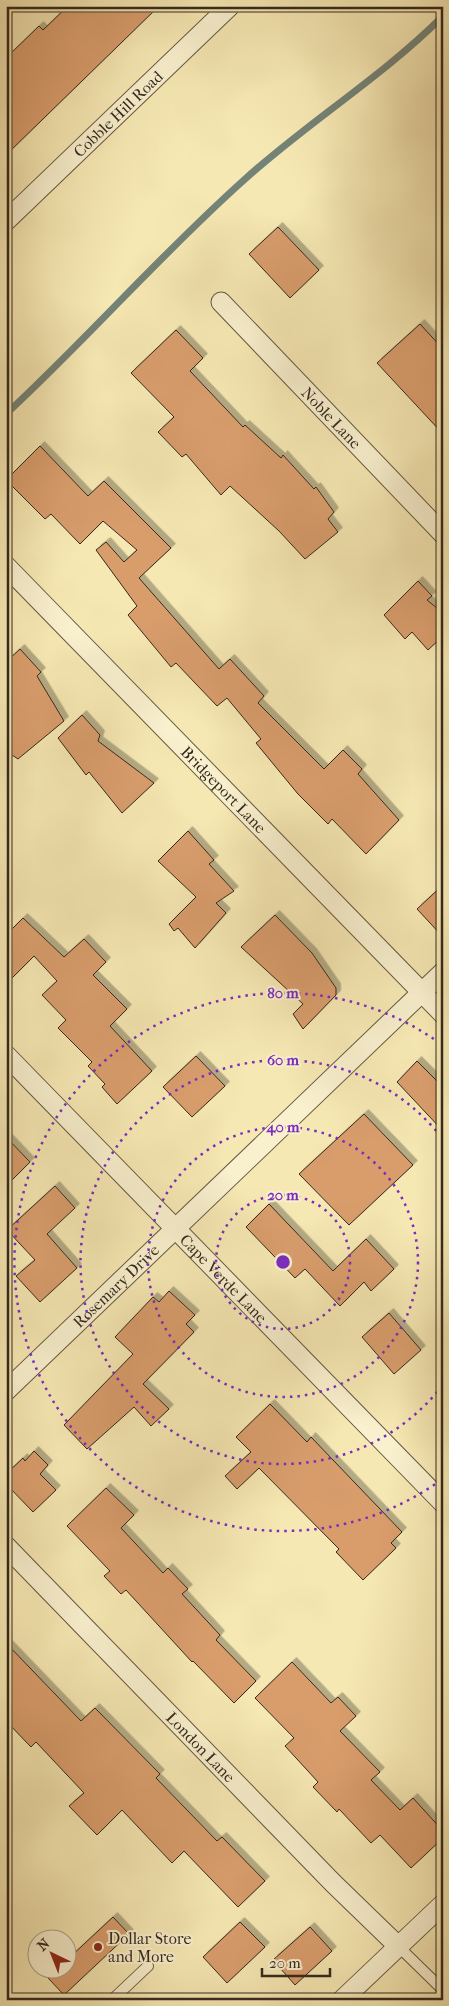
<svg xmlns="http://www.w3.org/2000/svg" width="449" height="2006" font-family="'IM FELL French Canon',serif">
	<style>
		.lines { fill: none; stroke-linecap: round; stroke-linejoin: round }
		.stream { stroke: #748377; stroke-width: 7 }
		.building { fill: #d99d6c; stroke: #35291d; filter: url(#shadow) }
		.lane-casing { stroke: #655942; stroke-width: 12 }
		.street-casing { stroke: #655942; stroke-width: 21 }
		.lane { stroke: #f9f0ce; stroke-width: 10 }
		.street { stroke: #f9f0ce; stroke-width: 19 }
		.ring { fill: none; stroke: #7b2cbf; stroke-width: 2.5; stroke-dasharray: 2.5 5 }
		.poi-dot { fill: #8f2418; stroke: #f9f0ce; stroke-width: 2 }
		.labels { text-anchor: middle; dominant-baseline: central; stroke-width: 4; stroke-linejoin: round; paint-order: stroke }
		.street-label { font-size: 16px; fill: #35291d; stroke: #f9f0ce }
		.poi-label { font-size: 16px; fill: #35291d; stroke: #f9f0ce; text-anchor: start }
		.centre { fill: #7b2cbf; stroke: #f9f0ce; stroke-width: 2.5 }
		.ring-label { font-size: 15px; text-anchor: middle; font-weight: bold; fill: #7b2cbf; stroke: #f9f0ce; stroke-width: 4; stroke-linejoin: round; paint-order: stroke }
	</style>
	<defs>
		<filter id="shadow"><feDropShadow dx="4.5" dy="-4.5" stdDeviation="0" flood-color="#0004"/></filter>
	</defs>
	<rect width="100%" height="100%" fill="#f6e8b3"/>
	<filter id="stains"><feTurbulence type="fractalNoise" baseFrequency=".004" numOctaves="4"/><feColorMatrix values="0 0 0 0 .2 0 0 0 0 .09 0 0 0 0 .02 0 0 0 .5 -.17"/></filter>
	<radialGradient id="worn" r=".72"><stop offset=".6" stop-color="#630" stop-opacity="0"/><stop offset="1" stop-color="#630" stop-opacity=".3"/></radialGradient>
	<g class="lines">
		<path class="stream" d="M6,414C88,338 161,254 244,180C308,122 382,77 443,16"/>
	</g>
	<g class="building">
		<polygon points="68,6 159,6 6,155 6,58 39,26 43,30"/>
		<polygon points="278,227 319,270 290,298 249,254"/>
		<polygon points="420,324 443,349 443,434 377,363"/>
		<polygon points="176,330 203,358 190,371 243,427 245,425 281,458 283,455 314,489 316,487 334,512 328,519 338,532 305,559 279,531 230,486 221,495 186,454 182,457 158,432 174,417 131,373"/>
		<polygon points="40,446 88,496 104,481 171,548 139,578 219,669 230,659 264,696 258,703 324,769 343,750 362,769 358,774 399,820 366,854 332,819 328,824 298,794 256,743 261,739 227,698 217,706 176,663 171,667 128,615 137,606 96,550 106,542 124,562 137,550 103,521 80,544 51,514 45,519 6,480"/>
		<polygon points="418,581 432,596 427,600 443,613 443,636 428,650 412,632 405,639 384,615"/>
		<polygon points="20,649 41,672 37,676 64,721 18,759 6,751 6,662"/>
		<polygon points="82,715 100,735 98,741 154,783 122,813 89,772 86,775 58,738"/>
		<polygon points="188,831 214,860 209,864 234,891 216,903 226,913 195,948 178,928 174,931 169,924 196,897 158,861"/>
		<polygon points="443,885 443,937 417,909"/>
		<polygon points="275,915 312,953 336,988 336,995 303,1029 293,1014 303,1004 241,947"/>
		<polygon points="23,918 64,957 84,939 106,962 93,975 127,1009 110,1026 152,1071 117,1104 102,1087 105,1084 88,1066 92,1062 58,1028 66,1020 42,995 57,981 34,956 6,984 6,935"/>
		<polygon points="196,1056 225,1086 192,1117 163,1087"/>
		<polygon points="417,1061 443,1087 443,1131 397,1082"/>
		<polygon points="364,1114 413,1165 349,1225 299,1174"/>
		<polygon points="6,1137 30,1162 6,1186"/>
		<polygon points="55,1186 75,1208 47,1234 77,1268 40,1302 16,1276 35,1260 7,1230"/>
		<polygon points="269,1204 333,1271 366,1239 394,1269 371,1291 364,1282 340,1306 305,1269 295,1278 246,1227"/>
		<polygon points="169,1291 195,1315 186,1324 194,1332 143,1384 169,1409 151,1426 134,1407 87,1449 64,1425 133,1354 115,1337 153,1297 159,1302"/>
		<polygon points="389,1313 421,1350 394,1374 362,1337"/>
		<polygon points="270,1404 307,1442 311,1437 402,1532 391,1543 396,1548 363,1580 336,1552 339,1549 259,1468 237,1489 225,1476 251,1452 236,1437"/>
		<polygon points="34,1451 48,1465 40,1474 56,1490 33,1512 6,1484 6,1474 23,1458 25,1461"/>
		<polygon points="106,1488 134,1515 121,1528 163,1573 168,1568 188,1589 182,1594 220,1635 216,1640 256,1681 234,1703 193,1661 192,1662 126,1590 121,1594 104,1576 110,1571 67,1526"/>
		<polygon points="6,1643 81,1721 95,1708 160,1774 156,1778 217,1841 222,1837 265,1881 238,1907 184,1851 172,1863 122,1810 97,1835 69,1806 84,1793 36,1742 31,1747 6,1721"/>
		<polygon points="292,1662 331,1703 338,1697 356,1716 340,1731 380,1772 371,1780 400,1810 413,1798 443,1831 443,1838 411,1868 380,1835 371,1843 339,1809 337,1812 313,1787 318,1782 285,1746 294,1738 255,1698"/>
		<polygon points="113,1917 129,1934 64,1995 48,1978 58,1968 68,1968 68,1959"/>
		<polygon points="240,1922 265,1947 227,1983 203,1957"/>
		<polygon points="310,1927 332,1951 295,1985 273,1960"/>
	</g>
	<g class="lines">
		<defs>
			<g id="lane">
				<polyline points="398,1946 443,1990"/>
				<polyline points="112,2000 148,1966"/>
			</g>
			<g id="street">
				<path id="s1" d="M6,221L230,6"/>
				<path id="s2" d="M221,302L443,534"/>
				<path id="s3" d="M6,566L443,1014"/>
				<path id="s4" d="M6,1055L443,1503"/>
				<path id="s5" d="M6,1391L443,972"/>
				<path id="s6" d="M6,1546L333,1883L398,1946"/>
				<polyline points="342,2000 443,1904"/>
			</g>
		</defs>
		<use href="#lane" class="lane-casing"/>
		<use href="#street" class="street-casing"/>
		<use href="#lane" class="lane"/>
		<use href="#street" class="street"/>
	</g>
	<g class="ring">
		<circle cx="283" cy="1262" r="67"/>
		<circle cx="283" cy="1262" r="135"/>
		<path d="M442 1386A202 202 0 1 1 442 1138"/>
		<path d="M441 1480A269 269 0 1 1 441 1044"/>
	</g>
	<circle class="poi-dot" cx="98" cy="1947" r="5"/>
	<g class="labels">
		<g class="street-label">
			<text stroke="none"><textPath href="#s1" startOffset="155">Cobble Hill Road</textPath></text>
			<text stroke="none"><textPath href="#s2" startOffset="160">Noble Lane</textPath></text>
			<text stroke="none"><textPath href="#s3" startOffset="312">Bridgeport Lane</textPath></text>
			<text stroke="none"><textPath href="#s4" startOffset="312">Cape Verde Lane</textPath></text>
			<text stroke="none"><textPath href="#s5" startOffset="152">Rosemary Drive</textPath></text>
			<text stroke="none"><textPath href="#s6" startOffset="280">London Lane</textPath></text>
		</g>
		<g class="poi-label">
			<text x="108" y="1938">Dollar Store<tspan x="108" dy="18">and More</tspan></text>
		</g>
	</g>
	<circle cx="283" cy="1262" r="8" class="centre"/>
	<g class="ring-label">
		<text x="283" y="998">80 m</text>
		<text x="283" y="1065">60 m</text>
		<text x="283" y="1132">40 m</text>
		<text x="283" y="1200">20 m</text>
	</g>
	<rect width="449" height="2006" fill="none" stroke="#f6e8b3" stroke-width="25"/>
	<rect x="8" y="8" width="434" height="1991" fill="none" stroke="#35291d" stroke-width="2.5"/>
	<rect x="12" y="12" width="424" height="1981" fill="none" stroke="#35291d"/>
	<g transform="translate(52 1954) rotate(317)"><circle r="24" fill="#f9f0ce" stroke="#aba087"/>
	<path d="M0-4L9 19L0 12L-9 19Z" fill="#8f2418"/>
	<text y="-8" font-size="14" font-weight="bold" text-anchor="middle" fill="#35291d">N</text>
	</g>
	<path d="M262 1968v8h68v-8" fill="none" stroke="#35291d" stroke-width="2.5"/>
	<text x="269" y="1968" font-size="15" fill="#35291d" stroke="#f9f0ce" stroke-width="4" paint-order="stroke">20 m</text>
	<rect width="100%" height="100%" filter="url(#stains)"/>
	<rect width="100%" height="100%" fill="url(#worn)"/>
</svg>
